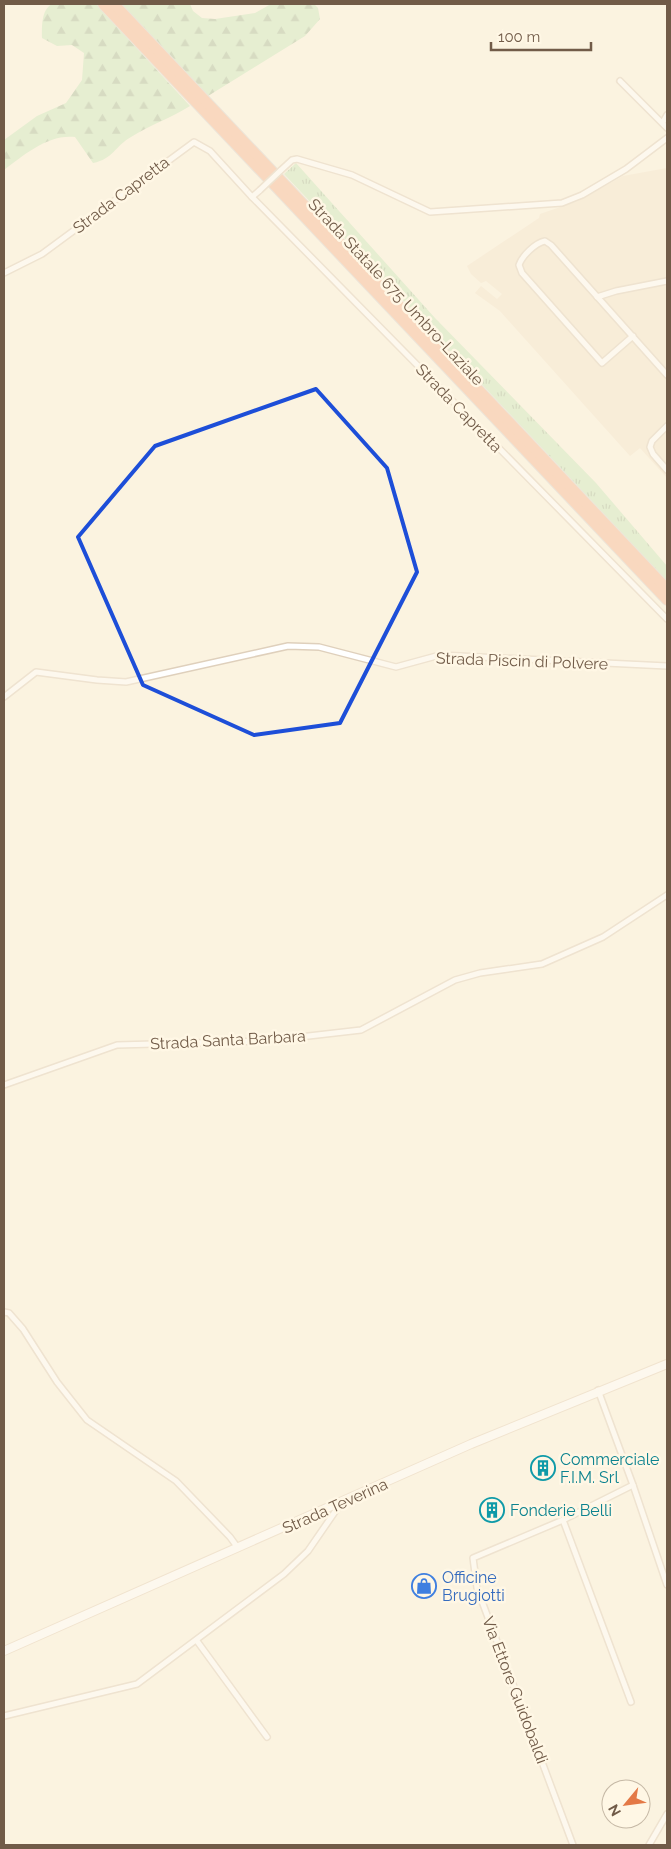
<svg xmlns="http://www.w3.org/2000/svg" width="671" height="1849" font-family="Raleway,sans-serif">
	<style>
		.residential { fill: #f3e6ce }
		.grass { fill: url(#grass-tufts) }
		.forest { fill: url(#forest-firs) }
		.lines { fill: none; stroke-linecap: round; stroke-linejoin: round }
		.street-casing { stroke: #dfd0bc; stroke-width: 8 }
		.secondary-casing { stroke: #e4d2ba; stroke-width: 10 }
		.highway-casing { stroke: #dad4cf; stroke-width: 12 }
		.street { stroke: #fff; stroke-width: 5 }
		.secondary { stroke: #fff; stroke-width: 8 }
		.highway { stroke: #f5b997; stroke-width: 10 }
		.street-bridge-casing { stroke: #dfd0bc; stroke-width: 8; stroke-linecap: butt }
		.street-bridge { stroke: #fff; stroke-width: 5 }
		.marked { fill: none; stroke: #1d4ed8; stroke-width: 4; stroke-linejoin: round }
		.labels { text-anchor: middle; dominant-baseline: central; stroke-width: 5; stroke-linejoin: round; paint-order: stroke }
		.street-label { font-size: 16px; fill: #715b48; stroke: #fff7e5 }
		.culture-label { font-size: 16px; fill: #0d838f; stroke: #fff7e5; text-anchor: start }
		.shop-label { font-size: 16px; fill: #366cbe; stroke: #fff7e5; text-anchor: start }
	</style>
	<defs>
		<pattern id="grass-tufts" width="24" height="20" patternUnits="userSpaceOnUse" patternTransform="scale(1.25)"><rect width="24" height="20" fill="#cce8bf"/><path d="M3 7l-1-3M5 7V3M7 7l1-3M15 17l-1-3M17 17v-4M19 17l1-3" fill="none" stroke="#aabf9d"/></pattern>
		<pattern id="forest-firs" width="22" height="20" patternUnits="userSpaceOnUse" patternTransform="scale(1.25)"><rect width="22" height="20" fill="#cce8bf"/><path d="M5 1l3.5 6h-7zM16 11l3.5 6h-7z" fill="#aabf9d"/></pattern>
	</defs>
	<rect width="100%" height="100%" fill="#fbf3e0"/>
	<polygon class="residential" points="667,168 667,478 640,448 630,456 500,311 475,293 481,286 497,299 502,294 486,281 481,283 471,274 467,266 539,218 540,214 578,201 623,176"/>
	<polygon class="grass" points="296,163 435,318 596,483 667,566 667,581 284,174"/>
	<g class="forest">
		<path d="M52,4H96L190,106C171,118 150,125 131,137C115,146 113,159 93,163L75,137C48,134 24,155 4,170V140L37,116L66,103L82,80L84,53L72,45L57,46L42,38C42,27 41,10 52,4Z"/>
		<polygon points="121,4 190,4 193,11 202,18 215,19 255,13 271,4 314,4 318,8 320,19 305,36 208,96"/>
	</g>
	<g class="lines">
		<defs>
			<g id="street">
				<polyline points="620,81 667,128"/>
				<polyline points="663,122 667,115"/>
				<polyline points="280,171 292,160 297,159 352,175 430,212 562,203 582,195 626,169 667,138"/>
				<polyline points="252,197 667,619"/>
				<polyline points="4,273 42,254 194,142 210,151 252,197 260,190"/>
				<polyline points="597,297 616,291 667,281"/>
				<path d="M633,336L602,363L522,273L519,265C522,256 535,243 545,241L551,245L667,375"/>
				<polyline points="667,426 652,441 650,447 653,454 667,470"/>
				<polyline points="4,697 36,672 97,680 126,682 288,646 319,647 396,667 440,655 667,666"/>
				<polyline points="4,1085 117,1045 265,1041 361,1030 455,980 480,973 542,964 603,937 667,895"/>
				<polyline points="4,1312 9,1313 23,1329 57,1382 87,1420 176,1481 230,1537 238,1548"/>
				<polyline points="598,1390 633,1485 667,1585"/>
				<polyline points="563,1520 631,1702"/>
				<polyline points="197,1641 267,1737"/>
				<polyline points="4,1716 137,1684 284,1574 308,1551 341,1503"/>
				<polyline points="573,1845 477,1588 473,1558 563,1520 633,1485"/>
				<polyline points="649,1845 667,1814"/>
			</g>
			<polyline id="secondary" points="4,1651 471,1444 667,1364"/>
			<g id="highway">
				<polyline points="103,4 667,600"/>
				<polyline points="114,4 667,589"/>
			</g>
		</defs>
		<use href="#street" class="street-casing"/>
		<use href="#secondary" class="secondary-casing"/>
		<use href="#highway" class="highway-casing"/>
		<use href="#street" class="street"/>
		<use href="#secondary" class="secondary"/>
		<use href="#highway" class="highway"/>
		<defs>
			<polyline id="street-bridge" points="260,190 280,171"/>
		</defs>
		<use href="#street-bridge" class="street-bridge-casing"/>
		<use href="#street-bridge" class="street-bridge"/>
	</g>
	<path d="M0 0H671V1849H0ZM316,389L387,468L417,572L340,723L254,735L143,685L78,537L155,446Z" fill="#fbf3e0" fill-opacity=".55" fill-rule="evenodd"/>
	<path class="marked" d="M316,389L387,468L417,572L340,723L254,735L143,685L78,537L155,446Z"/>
	<defs>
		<symbol id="building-ring" viewBox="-11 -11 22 22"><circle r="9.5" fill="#fff7e5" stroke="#0f9aa8" stroke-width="1.5"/><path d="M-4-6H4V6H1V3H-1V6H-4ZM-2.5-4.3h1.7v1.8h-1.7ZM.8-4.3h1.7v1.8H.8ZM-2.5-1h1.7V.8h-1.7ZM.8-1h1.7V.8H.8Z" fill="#0f9aa8"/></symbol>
		<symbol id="shop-ring" viewBox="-11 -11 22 22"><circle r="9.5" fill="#fff7e5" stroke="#3f7fe0" stroke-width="1.5"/><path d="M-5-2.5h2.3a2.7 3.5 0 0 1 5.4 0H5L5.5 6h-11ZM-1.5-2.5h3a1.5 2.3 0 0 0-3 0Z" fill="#3f7fe0"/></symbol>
	</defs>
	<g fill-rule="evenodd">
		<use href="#building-ring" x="529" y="1454" width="28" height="28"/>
		<use href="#building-ring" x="478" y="1496" width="28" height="28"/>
		<use href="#shop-ring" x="410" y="1572" width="28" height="28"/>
	</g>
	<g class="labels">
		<g class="street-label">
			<text transform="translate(121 195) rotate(-37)">Strada Capretta</text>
			<text transform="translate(396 292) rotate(47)">Strada Statale 675 Umbro-Laziale</text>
			<text transform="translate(459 408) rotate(46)">Strada Capretta</text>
			<text transform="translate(522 661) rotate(2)">Strada Piscin di Polvere</text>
			<text transform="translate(228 1040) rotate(-3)">Strada Santa Barbara</text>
			<text transform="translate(335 1506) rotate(-24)">Strada Teverina</text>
			<text transform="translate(515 1690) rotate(69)">Via Ettore Guidobaldi</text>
		</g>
		<g class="culture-label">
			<text x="560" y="1459">Commerciale<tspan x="560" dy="18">F.I.M. Srl</tspan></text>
			<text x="510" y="1510">Fonderie Belli</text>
		</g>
		<g class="shop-label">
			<text x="442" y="1577">Officine<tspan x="442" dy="18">Brugiotti</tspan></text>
		</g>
	</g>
	<rect width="671" height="1849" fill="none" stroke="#715b48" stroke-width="10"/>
	<g transform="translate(626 1804) rotate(241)"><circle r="24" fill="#fff7e5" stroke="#c6b9a6"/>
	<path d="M0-4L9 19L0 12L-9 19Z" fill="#e47946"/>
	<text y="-8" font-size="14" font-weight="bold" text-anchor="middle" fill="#715b48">N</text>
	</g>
	<path d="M491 42v8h100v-8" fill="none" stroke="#715b48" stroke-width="2.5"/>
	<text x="498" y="42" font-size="15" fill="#715b48" stroke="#fff7e5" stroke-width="4" paint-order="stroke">100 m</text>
</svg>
